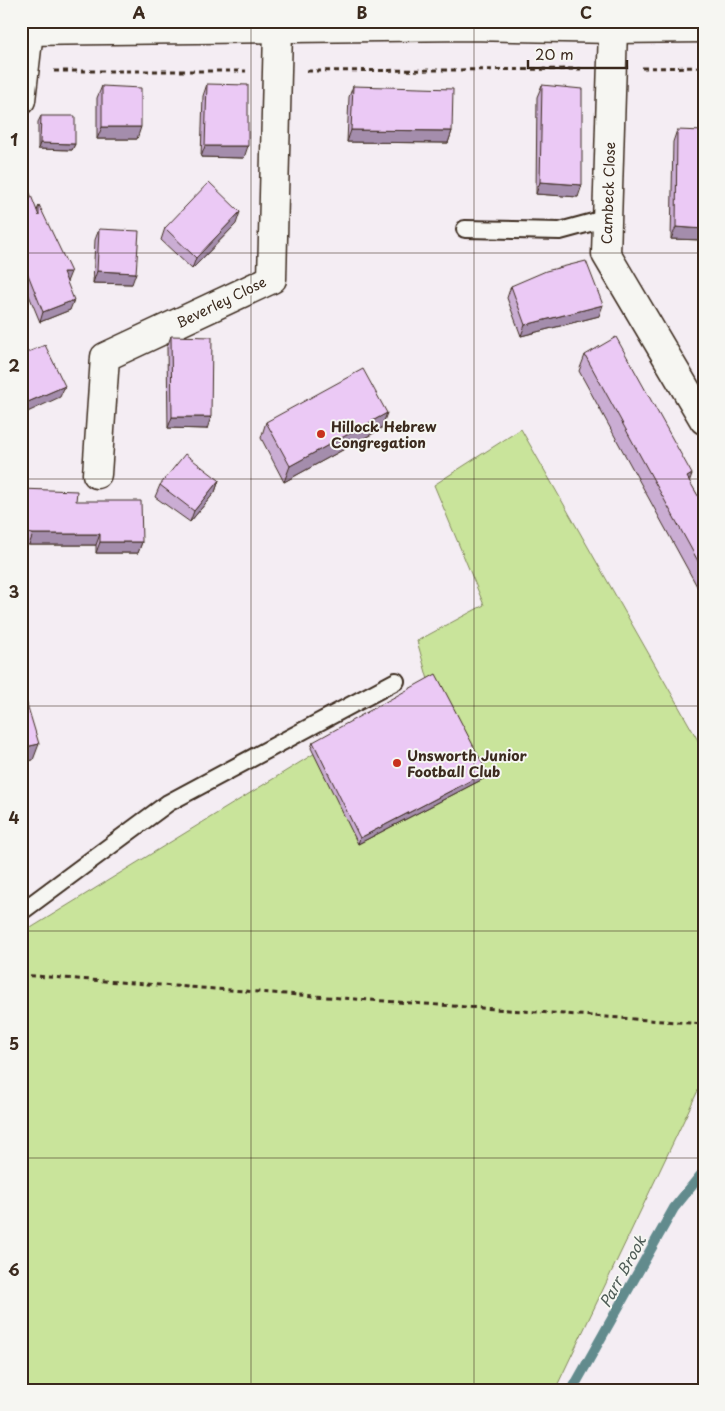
<svg xmlns="http://www.w3.org/2000/svg" width="725" height="1411" font-family="'Playpen Sans',sans-serif">
	<style>
		.green { fill: #c9e49b; stroke: #82875c }
		.lines { fill: none; stroke-linecap: round; stroke-linejoin: round }
		.stream { stroke: #628b8d; stroke-width: 10 }
		.lane-casing { stroke: #3b2a1e; stroke-width: 20 }
		.street-casing { stroke: #3b2a1e; stroke-width: 31 }
		.secondary-casing { stroke: #3b2a1e; stroke-width: 31 }
		.path { stroke: #3b2a1e; stroke-width: 3; stroke-dasharray: 5 4; stroke-linecap: butt }
		.lane { stroke: #f6f6f2; stroke-width: 16 }
		.street { stroke: #f6f6f2; stroke-width: 28 }
		.secondary { stroke: #f6f6f2; stroke-width: 28 }
		.wall { fill: #caadd3; stroke: #3b2a1e }
		.shaded-wall { fill: #a48dac; stroke: #3b2a1e }
		.building { fill: #ebc9f5; stroke: #3b2a1e }
		.grid { fill: none; stroke: #3b2a1e; stroke-width: 1; stroke-opacity: 0.55 }
		.poi-dot { fill: #c8321e; stroke: #f6f6f2; stroke-width: 2 }
		.labels { text-anchor: middle; dominant-baseline: central; stroke-width: 4; stroke-linejoin: round; paint-order: stroke }
		.street-label { font-size: 14px; fill: #3b2a1e; stroke: #f6f6f2 }
		.poi-label { font-size: 14px; font-weight: bold; fill: #3b2a1e; stroke: #f6f6f2; text-anchor: start }
		.water-label { font-size: 15px; font-style: italic; fill: #4e5b56; stroke: #f6f6f2 }
		.neatline { fill: none; stroke: #3b2a1e; stroke-width: 2 }
		.grid-label { font-size: 16px; text-anchor: middle; font-weight: bold; fill: #3b2a1e }
	</style>
	<rect width="100%" height="100%" fill="#f4edf3"/>
	<filter id="ink" filterUnits="userSpaceOnUse"><feTurbulence type="fractalNoise" baseFrequency=".02" numOctaves="2"/><feDisplacementMap in="SourceGraphic" scale="10" xChannelSelector="R" yChannelSelector="G"/><feConvolveMatrix kernelMatrix="1 2 1 2 8 2 1 2 1" color-interpolation-filters="sRGB"/></filter>
	<g filter="url(#ink)">
		<polygon class="green" points="521,429 704,751 704,1078 555,1390 21,1390 21,934 429,683 417,641 484,605 434,485"/>
		<g class="lines">
			<polyline class="stream" points="572,1390 674,1208 704,1171"/>
			<defs>
				<g id="lane">
					<polyline points="465,229 560,231 608,218"/>
					<polyline points="21,912 168,803 396,681"/>
				</g>
				<g id="street">
					<polyline points="613,29 606,254 704,420"/>
					<polyline points="21,100 29,31"/>
					<polyline points="97,474 105,357 272,279 278,30"/>
				</g>
				<polyline id="secondary" points="21,31 469,26 613,29 704,28"/>
			</defs>
			<use href="#lane" class="lane-casing"/>
			<use href="#street" class="street-casing"/>
			<use href="#secondary" class="secondary-casing"/>
			<g class="path">
				<polyline points="642,68 704,67"/>
				<polyline points="54,71 246,71"/>
				<polyline points="307,71 581,69"/>
				<polyline points="21,975 704,1024"/>
			</g>
			<use href="#lane" class="lane"/>
			<use href="#street" class="street"/>
			<use href="#secondary" class="secondary"/>
		</g>
		<g class="wall">
			<polygon points="207,84 244,158 201,157 203,96"/>
			<polygon points="542,85 578,197 536,194 537,97"/>
			<polygon points="102,86 137,139 97,139 97,98"/>
			<polygon points="353,86 452,131 448,143 347,142 349,97"/>
			<polygon points="41,116 75,144 72,150 38,149 38,122"/>
			<polygon points="677,130 704,240 671,239 673,142"/>
			<polygon points="21,196 37,211 39,205 67,282 70,310 40,322 21,276"/>
			<polygon points="236,224 192,269 161,240 165,228"/>
			<polygon points="99,229 132,284 93,283 95,240"/>
			<polygon points="511,286 599,316 521,336 507,298"/>
			<polygon points="704,289 704,310 699,302"/>
			<polygon points="171,336 207,429 168,428 167,347"/>
			<polygon points="585,355 689,481 704,506 704,599 579,371"/>
			<polygon points="266,422 381,429 284,482 261,438"/>
			<polygon points="219,480 215,492 190,522 155,497 160,485"/>
			<polygon points="21,489 76,501 142,542 138,553 96,553 96,545 29,545 21,544"/>
			<polygon points="313,742 485,778 358,844 311,748"/>
		</g>
		<g class="shaded-wall">
			<polygon points="102,127 141,127 137,139 97,139"/>
			<polygon points="351,130 452,131 448,143 347,142"/>
			<polygon points="40,143 75,144 72,150 38,149"/>
			<polygon points="205,146 248,146 244,158 201,157"/>
			<polygon points="540,182 582,185 578,197 536,194"/>
			<polygon points="240,212 236,224 192,269 196,258"/>
			<polygon points="676,227 704,229 704,240 671,239"/>
			<polygon points="97,271 136,273 132,284 93,283"/>
			<polygon points="63,272 71,272 67,282 59,282"/>
			<polygon points="74,300 70,310 40,322 43,312"/>
			<polygon points="603,305 599,316 521,336 525,325"/>
			<polygon points="65,386 60,397 21,415 21,405"/>
			<polygon points="387,413 381,429 284,482 290,466"/>
			<polygon points="172,417 211,417 207,429 168,428"/>
			<polygon points="692,474 686,491 687,477"/>
			<polygon points="219,480 215,492 190,522 194,511"/>
			<polygon points="33,534 100,534 96,545 29,545"/>
			<polygon points="100,542 142,542 138,553 96,553"/>
			<polygon points="39,744 33,760 21,763 21,748"/>
			<polygon points="487,772 485,778 358,844 360,838"/>
			<polygon points="24,800 21,809 21,802"/>
		</g>
		<g class="building">
			<polygon points="207,84 248,85 248,146 205,146"/>
			<polygon points="542,85 582,89 582,185 540,182"/>
			<polygon points="102,86 141,88 141,127 102,127"/>
			<polygon points="353,86 453,89 452,131 351,130"/>
			<polygon points="41,116 75,116 75,144 40,143"/>
			<polygon points="677,130 704,131 704,229 676,227"/>
			<polygon points="209,182 240,212 196,258 165,228"/>
			<polygon points="30,193 39,216 39,205 71,272 63,272 74,300 43,312 21,257 21,196"/>
			<polygon points="99,229 139,231 136,273 97,271"/>
			<polygon points="586,261 603,305 525,325 511,286 546,271"/>
			<polygon points="171,336 212,337 211,417 172,417"/>
			<polygon points="616,337 692,474 687,477 704,506 704,572 585,355"/>
			<polygon points="45,345 65,386 21,405 21,355"/>
			<polygon points="363,369 387,413 290,466 266,422"/>
			<polygon points="185,454 219,480 194,511 160,485"/>
			<polygon points="21,489 77,491 76,501 141,501 142,542 100,542 100,534 33,534 21,532"/>
			<polygon points="436,674 487,772 360,838 313,742"/>
			<polygon points="21,684 39,744 21,748"/>
			<polygon points="21,796 24,800 21,802"/>
			<polygon points="704,1373 704,1390 696,1390"/>
		</g>
	</g>
	<path class="grid" d="M251,21V1390M474,21V1390M21,253H704M21,479H704M21,706H704M21,931H704M21,1158H704"/>
	<g class="poi-dot">
		<circle cx="321" cy="434" r="5"/>
		<circle cx="397" cy="763" r="5"/>
	</g>
	<g class="labels">
		<g class="street-label">
			<text transform="translate(608 193) rotate(-88)">Cambeck Close</text>
			<text transform="translate(221 302) rotate(-26)">Beverley Close</text>
		</g>
		<g class="poi-label">
			<text x="331" y="426">Hillock Hebrew<tspan x="331" dy="16">Congregation</tspan></text>
			<text x="407" y="755">Unsworth Junior<tspan x="407" dy="16">Football Club</tspan></text>
		</g>
		<g class="water-label">
			<text transform="translate(622 1271) rotate(-61)">Parr Brook</text>
		</g>
	</g>
	<rect width="725" height="1411" fill="none" stroke="#f6f6f2" stroke-width="55"/>
	<path d="M528 60v8h99v-8" fill="none" stroke="#3b2a1e" stroke-width="2.5"/>
	<text x="535" y="60" font-size="15" fill="#3b2a1e" stroke="#f6f6f2" stroke-width="4" paint-order="stroke">20 m</text>
	<rect x="28" y="28" width="670" height="1356" class="neatline"/>
	<g class="grid-label">
		<text x="139" y="19">A</text>
		<text x="362" y="19">B</text>
		<text x="586" y="19">C</text>
		<text x="14" y="146">1</text>
		<text x="14" y="372">2</text>
		<text x="14" y="598">3</text>
		<text x="14" y="824">4</text>
		<text x="14" y="1050">5</text>
		<text x="14" y="1276">6</text>
	</g>
</svg>
